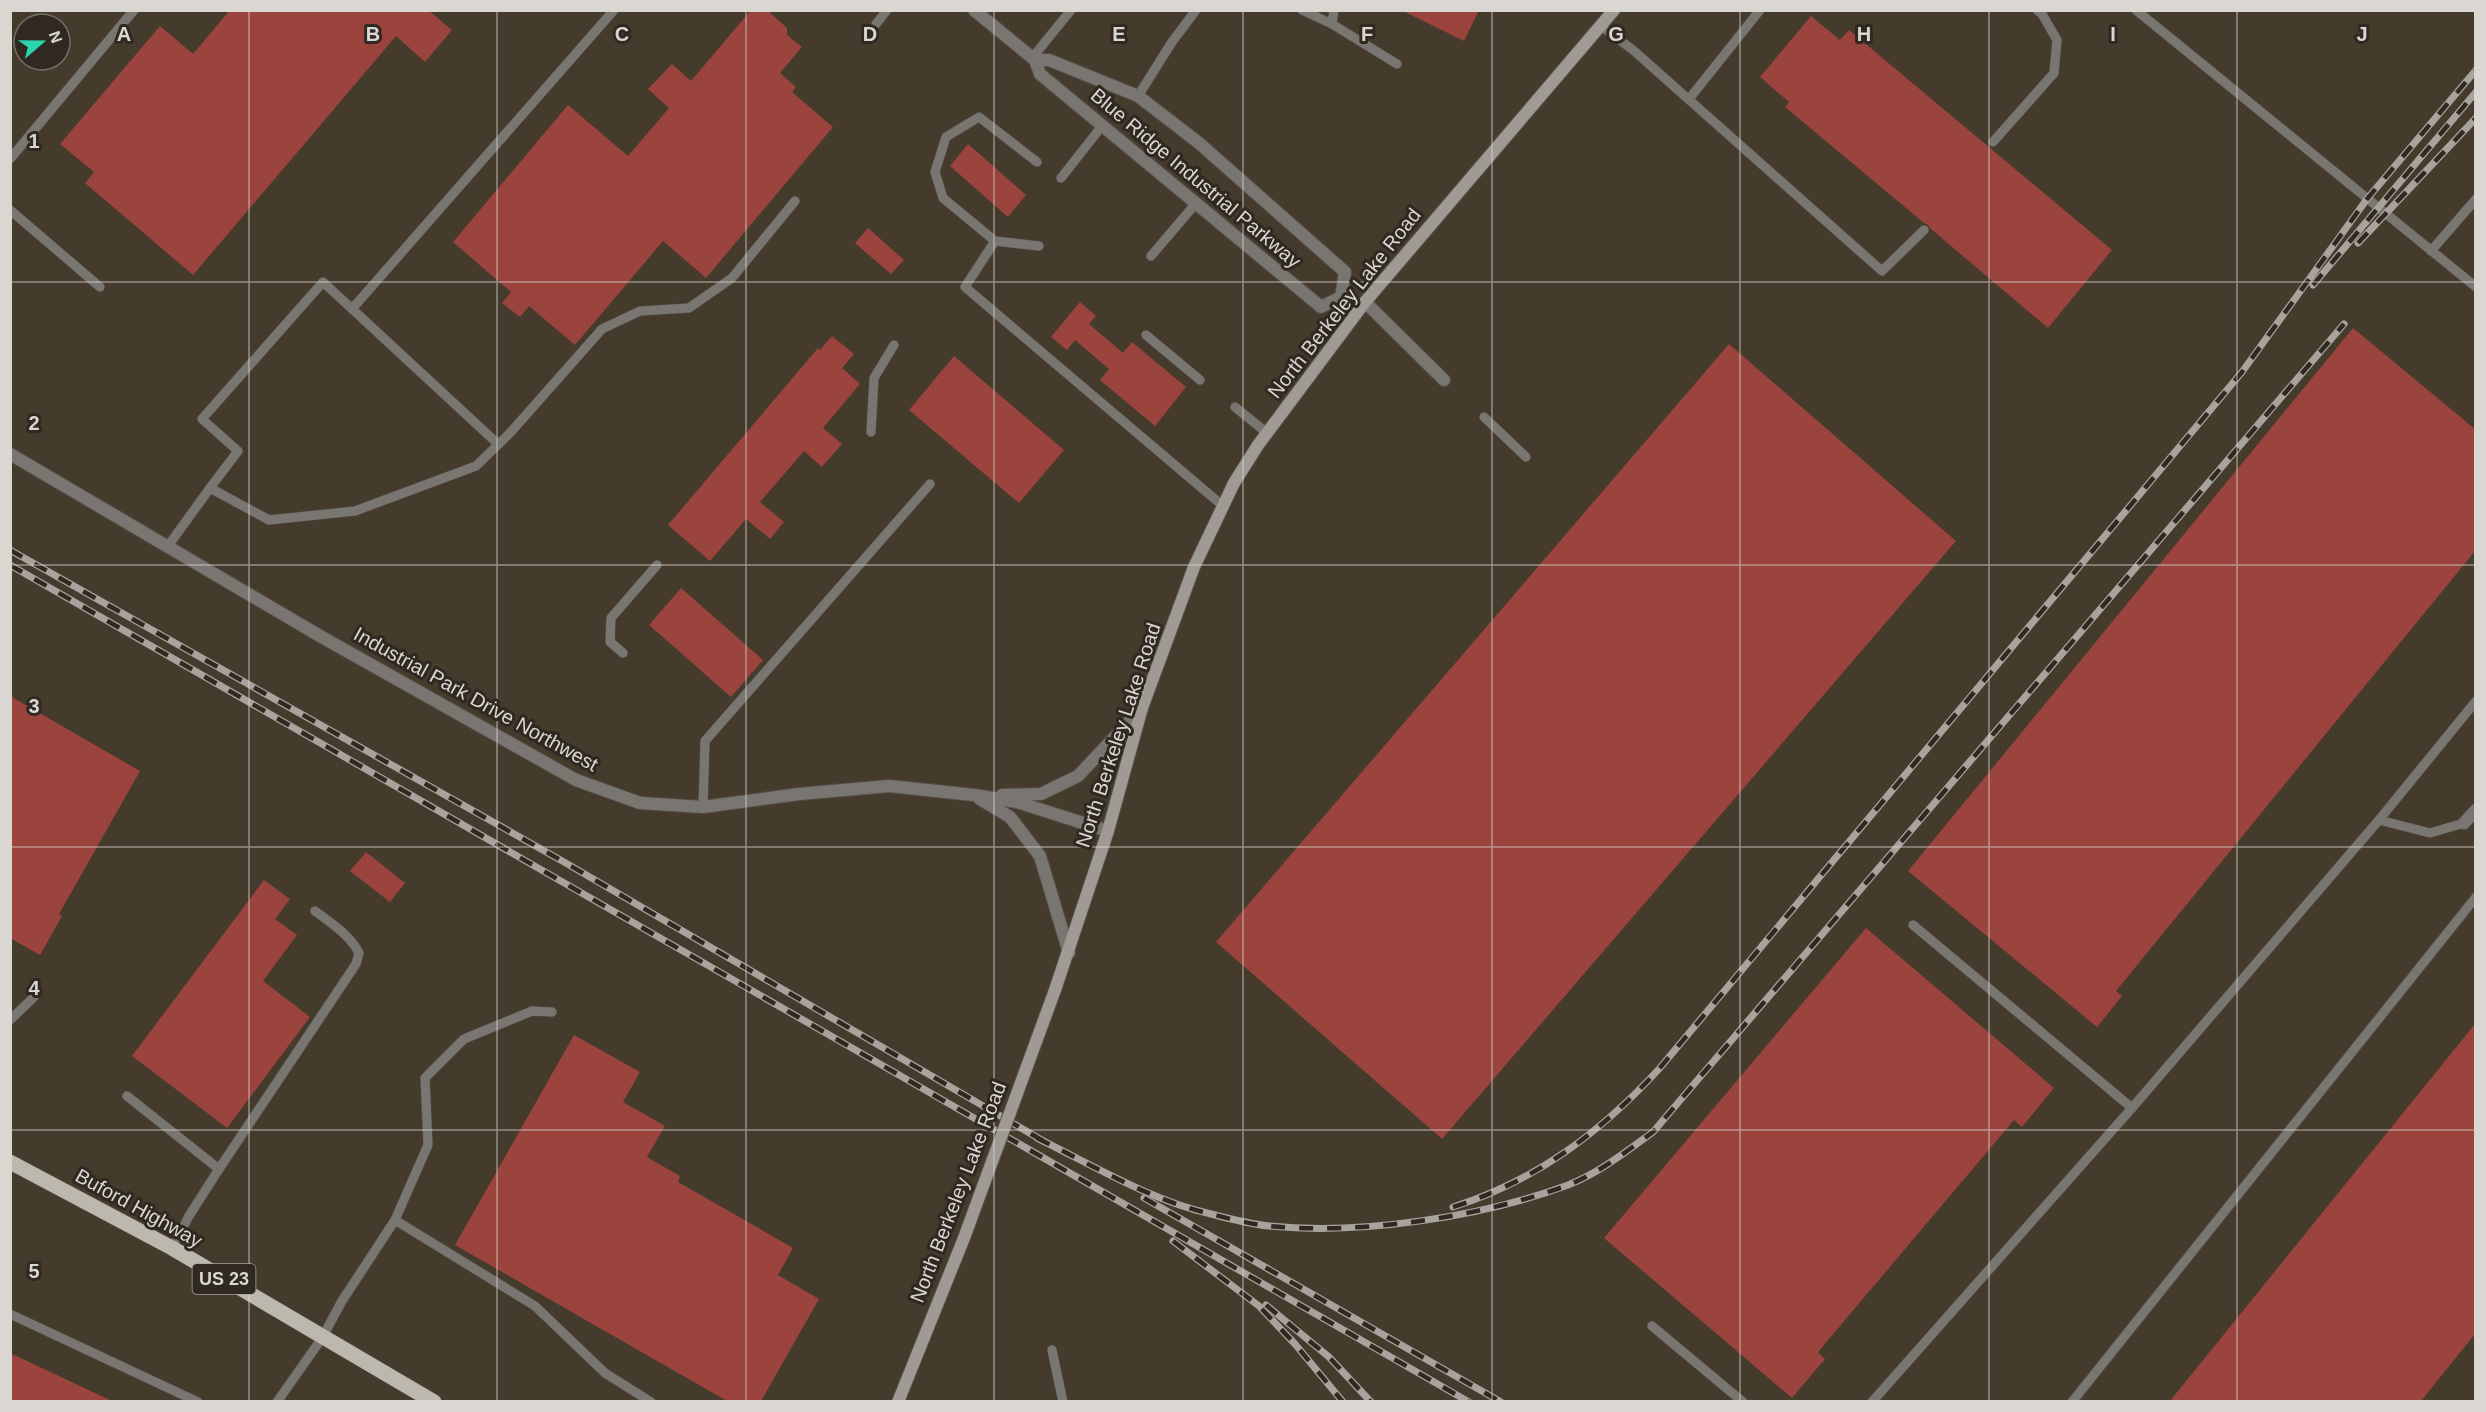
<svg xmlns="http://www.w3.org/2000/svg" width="2486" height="1412" font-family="Helvetica,sans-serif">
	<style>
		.built { fill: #453b2d; fill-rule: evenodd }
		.building { fill: #9b433d }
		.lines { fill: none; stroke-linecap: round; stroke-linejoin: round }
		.lane-casing { stroke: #575049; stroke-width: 10 }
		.street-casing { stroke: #575049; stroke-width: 14 }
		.secondary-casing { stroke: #575049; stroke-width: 14 }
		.primary-casing { stroke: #575049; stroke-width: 16 }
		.lane { stroke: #797672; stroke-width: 9 }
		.street { stroke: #797672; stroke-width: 12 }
		.secondary { stroke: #9f9b94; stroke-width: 12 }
		.primary { stroke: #bcb8ae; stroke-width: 15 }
		.rail-casing { stroke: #a8a39d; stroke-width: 7 }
		.rail { stroke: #302921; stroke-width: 4.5; stroke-dasharray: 14; stroke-linecap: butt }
		.secondary-bridge-casing { stroke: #575049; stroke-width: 14; stroke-linecap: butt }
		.secondary-bridge { stroke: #9f9b94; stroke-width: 12 }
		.grid { fill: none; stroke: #dad6d1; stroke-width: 1.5; stroke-opacity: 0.55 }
		.labels { text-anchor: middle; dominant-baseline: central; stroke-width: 6; stroke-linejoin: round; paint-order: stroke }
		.shield { fill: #302921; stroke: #a7a29c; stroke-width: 1.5 }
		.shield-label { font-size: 18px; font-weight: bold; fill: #dad6d1 }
		.street-label { font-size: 20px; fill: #dad6d1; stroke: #302921 }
		.grid-label { font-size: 20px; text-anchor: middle; font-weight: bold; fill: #dad6d1; stroke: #302921; stroke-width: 6; stroke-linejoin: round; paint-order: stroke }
	</style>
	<rect width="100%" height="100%" fill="#3a332b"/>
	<path class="built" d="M11,11H2475V1401H11ZM24,24H60V60H24Z"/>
	<g class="building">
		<polygon points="230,10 428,10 452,30 425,62 396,36 193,275 85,183 94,172 60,144 160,26 193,54"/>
		<polygon points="751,10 767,10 787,28 787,35 802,47 780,73 796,87 792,92 833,127 706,278 663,241 575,345 529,306 520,317 502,303 511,292 453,242 568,105 628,156 669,108 648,89 672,64 691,81"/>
		<polygon points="1401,10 1479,10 1464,41"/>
		<polygon points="1811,16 1840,40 1849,30 2112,250 2048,328 1931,229 1928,225 1924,223 1785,107 1789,102 1760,77"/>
		<polygon points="968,144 1026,195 1008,217 950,166"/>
		<polygon points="868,228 904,260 891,274 855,243"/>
		<polygon points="1080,302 1096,316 1089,324 1123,353 1132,342 1186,387 1155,426 1100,380 1109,369 1075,340 1067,350 1051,337"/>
		<polygon points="2353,328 2475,429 2475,551 2116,991 2122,996 2097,1027 1908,871"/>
		<polygon points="832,336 854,354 842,368 860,384 823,428 842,444 822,467 804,451 760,502 784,522 770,539 746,519 710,561 668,525 818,348 820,350"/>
		<polygon points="1729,344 1956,541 1442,1139 1216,942"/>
		<polygon points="954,356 1064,450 1019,503 909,410"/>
		<polygon points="681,588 763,660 731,697 649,625"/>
		<polygon points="10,696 140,771 59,914 62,916 40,955 10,938"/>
		<polygon points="366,852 405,883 390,902 350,871"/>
		<polygon points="264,880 290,899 275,919 297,935 263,981 310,1017 227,1128 132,1056"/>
		<polygon points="1866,928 2054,1088 2022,1127 2014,1120 1818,1352 1825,1359 1792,1398 1604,1238"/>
		<polygon points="2475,1024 2475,1334 2421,1401 2170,1401"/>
		<polygon points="574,1035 640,1072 623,1102 665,1126 647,1157 680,1176 678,1182 793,1248 778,1275 819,1299 761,1401 727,1401 455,1245"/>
		<polygon points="10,1353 112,1401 10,1401"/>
	</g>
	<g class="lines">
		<defs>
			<g id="lane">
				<polyline points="1302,10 1332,24 1397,64"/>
				<polyline points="2136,10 2476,287"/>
				<polyline points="876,24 887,10"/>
				<polyline points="1332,24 1334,10"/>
				<polyline points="1601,26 1633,50 1882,271 1924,230"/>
				<polyline points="1032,58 1071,10"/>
				<polyline points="1138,96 1172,42 1196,10"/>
				<polyline points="1689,99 1760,10"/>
				<polyline points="1993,142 2054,73 2057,40 2042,14 2037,10"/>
				<polyline points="10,159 134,10"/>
				<polyline points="1037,162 979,117 946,137 935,172 943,198 995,241 1039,246"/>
				<polyline points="1061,178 1102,126"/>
				<polyline points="10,210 100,287"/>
				<polyline points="995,241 965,287 1223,506"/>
				<polyline points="2431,251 2476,199"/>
				<polyline points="1151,256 1197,202"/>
				<polyline points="352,309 614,10"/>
				<polyline points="1146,335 1200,380"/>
				<polyline points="1235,407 1267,433"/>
				<polyline points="1484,417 1526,457"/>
				<polyline points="871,432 874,378 894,345"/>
				<polyline points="210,488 238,451 202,419 323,282 498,444"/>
				<polyline points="168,546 210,488 269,520 355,511 476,466 510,433 602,329 640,311 689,308 732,278 795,201"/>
				<polyline points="623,653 610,642 611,618 657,565"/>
				<polyline points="703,807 705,741 930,484"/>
				<polyline points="2379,820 2476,701"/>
				<polyline points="1913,925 2132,1108"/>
				<polyline points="10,1020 34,997"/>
				<polyline points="127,1096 219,1169"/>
				<polyline points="395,1220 428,1145 425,1078 464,1039 532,1011 552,1012"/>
				<path d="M172,1248L189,1216L219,1169L356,964L359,953C350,935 331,923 315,911"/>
				<polyline points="10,1314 198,1402"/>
				<polyline points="1652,1326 1743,1402"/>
				<polyline points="1052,1350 1063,1402"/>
				<polyline points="277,1402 322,1338 342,1301 395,1220 535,1306 605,1373 651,1402"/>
				<polyline points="1872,1402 2132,1108 2379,820 2430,833 2464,823"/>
				<polyline points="2072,1402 2476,897"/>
			</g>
			<g id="street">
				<polyline points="974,10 1035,60 1040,74 1321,307 1341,297"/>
				<polyline points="1035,60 1049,60 1138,96 1199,143 1345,272 1341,297"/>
				<polyline points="1341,297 1358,310"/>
				<polyline points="1365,302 1444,380"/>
				<polyline points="10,454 320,636 576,780 640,803 703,807 799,794 889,786 974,795 1017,802 1108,831"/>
				<polyline points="1002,795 1041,794 1078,776 1142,708"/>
				<polyline points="980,799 1010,817 1040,856 1069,953"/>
				<polyline points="2464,823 2476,810"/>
			</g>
			<g id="secondary">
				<polyline points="1055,990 1108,831 1142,708 1194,567 1234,483 1258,445 1365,302 1614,10"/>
				<polyline points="898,1402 964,1238"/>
			</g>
			<polyline id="primary" points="10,1162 172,1248 434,1402"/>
		</defs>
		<use href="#lane" class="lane-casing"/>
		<use href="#street" class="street-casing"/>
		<use href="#secondary" class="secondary-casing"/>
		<use href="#primary" class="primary-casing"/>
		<use href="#lane" class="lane"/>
		<use href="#street" class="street"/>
		<use href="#secondary" class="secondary"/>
		<use href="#primary" class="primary"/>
		<defs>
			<g id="rail">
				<polyline points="2358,243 2476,118"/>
				<polyline points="2313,285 2476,92"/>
				<polyline points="10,550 564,862 1045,1142"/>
				<polyline points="10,565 1469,1402"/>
				<path d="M1037,1138C1094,1166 1150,1200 1211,1214C1230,1219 1250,1224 1269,1226C1361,1235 1482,1217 1568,1185C1599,1173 1627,1151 1653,1132L2344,324"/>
				<polyline points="1144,1198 1501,1402"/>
				<path d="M1453,1207C1536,1181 1601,1132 1659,1069L2242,372L2367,199L2476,70"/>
				<polyline points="1173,1241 1259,1306 1295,1344 1343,1402"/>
				<polyline points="1266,1305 1329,1357 1371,1402"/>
			</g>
		</defs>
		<use href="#rail" class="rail-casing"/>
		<use href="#rail" class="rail"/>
		<defs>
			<polyline id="secondary-bridge" points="964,1238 1055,990"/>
		</defs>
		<use href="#secondary-bridge" class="secondary-bridge-casing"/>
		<use href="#secondary-bridge" class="secondary-bridge"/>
	</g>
	<path class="grid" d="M249,10V1402M497,10V1402M746,10V1402M994,10V1402M1243,10V1402M1492,10V1402M1740,10V1402M1989,10V1402M2237,10V1402M10,282H2476M10,565H2476M10,847H2476M10,1130H2476"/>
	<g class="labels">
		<rect class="shield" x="192.5" y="1264" width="63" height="30" rx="4.5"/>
		<g class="shield-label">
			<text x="224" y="1279">US 23</text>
		</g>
		<g class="street-label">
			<text transform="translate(1196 178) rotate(40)">Blue Ridge Industrial Parkway</text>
			<text transform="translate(1344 303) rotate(-52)">North Berkeley Lake Road</text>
			<text transform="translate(476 699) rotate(29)">Industrial Park Drive Northwest</text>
			<text transform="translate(1118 735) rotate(-72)">North Berkeley Lake Road</text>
			<text transform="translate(958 1192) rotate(-69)">North Berkeley Lake Road</text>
			<text transform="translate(139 1208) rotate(29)">Buford Highway</text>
		</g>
	</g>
	<g class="grid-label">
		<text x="124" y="41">A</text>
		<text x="373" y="41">B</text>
		<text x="622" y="41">C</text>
		<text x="870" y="41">D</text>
		<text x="1119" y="41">E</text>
		<text x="1367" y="41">F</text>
		<text x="1616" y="41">G</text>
		<text x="1864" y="41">H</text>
		<text x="2113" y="41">I</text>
		<text x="2362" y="41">J</text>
		<text x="34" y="148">1</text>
		<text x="34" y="430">2</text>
		<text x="34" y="713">3</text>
		<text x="34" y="995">4</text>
		<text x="34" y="1278">5</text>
	</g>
	<rect width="2486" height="1412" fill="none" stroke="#dad6d1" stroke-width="24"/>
	<g transform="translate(42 42) rotate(70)"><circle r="28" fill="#302921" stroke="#746e67" stroke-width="1.5"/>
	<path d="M0-4.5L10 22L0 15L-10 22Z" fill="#2ad5ac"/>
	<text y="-9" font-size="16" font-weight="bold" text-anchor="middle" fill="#dad6d1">N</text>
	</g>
</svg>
